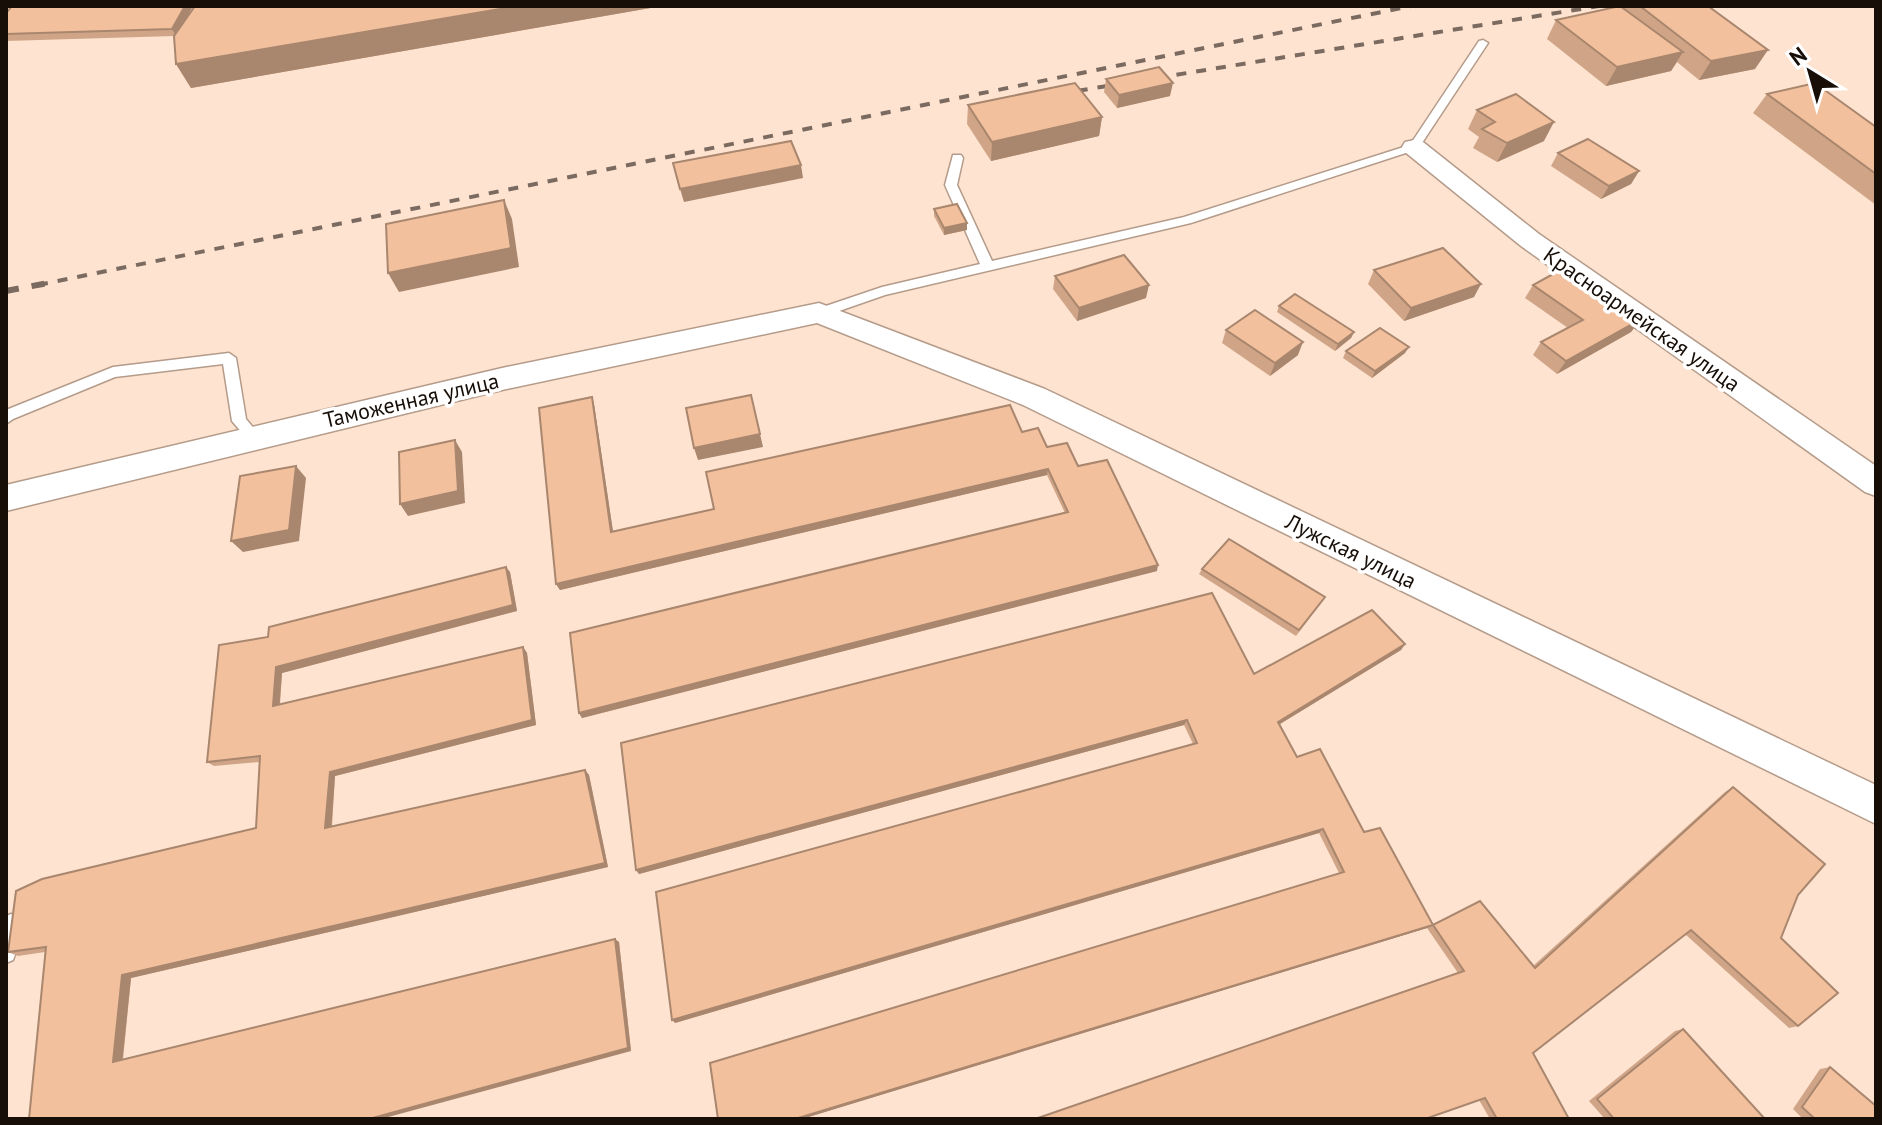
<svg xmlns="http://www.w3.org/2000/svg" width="1882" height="1125" font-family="'PT Sans',sans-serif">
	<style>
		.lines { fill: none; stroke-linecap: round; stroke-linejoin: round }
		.service-casing { stroke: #b49b8a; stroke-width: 3 }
		.minor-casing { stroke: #b49b8a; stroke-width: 3 }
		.service { fill: #fff; fill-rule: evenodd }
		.minor { fill: #fff; fill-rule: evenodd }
		.rail-far1 { stroke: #7b6a5f; stroke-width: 4; stroke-dasharray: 10 10; stroke-linecap: butt }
		.rail { stroke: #7b6a5f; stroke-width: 6; stroke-dasharray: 13 13; stroke-linecap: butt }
		.wall { fill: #d0a587 }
		.shaded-wall { fill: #a9866e }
		.building { fill: #f2c09d; stroke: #a9866e; stroke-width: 2 }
		.labels { text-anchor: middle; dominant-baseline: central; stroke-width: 7; stroke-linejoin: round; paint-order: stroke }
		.street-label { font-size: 22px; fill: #170e08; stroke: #fff }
	</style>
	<rect width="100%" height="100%" fill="#fee3d1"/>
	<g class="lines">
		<defs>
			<g id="service">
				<polygon points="1483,40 1488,43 1418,149 1191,223 885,295 819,318 812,313 814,310 882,287 980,264 945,185 953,155 961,155 963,158 957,185 992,261 1184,217 1410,145 1479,41"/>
				<polygon points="229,353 236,358 246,419 261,437 259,441 249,441 232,421 223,364 115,377 13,419 6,424 6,410 113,367"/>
				<path d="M11,914L18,917C23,929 18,948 13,960L6,963V916Z"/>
			</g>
			<g id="minor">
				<polygon points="1414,140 1423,142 1539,234 1876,466 1876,496 1865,492 1521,246 1405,152 1402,147 1405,142"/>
				<polygon points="819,303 1045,389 1876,785 1876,824 1023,405 817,323 502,390 6,511 6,485 502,368"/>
			</g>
		</defs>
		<use href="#service" class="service-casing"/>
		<use href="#minor" class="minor-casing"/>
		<use href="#service" class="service"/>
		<use href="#minor" class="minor"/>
		<g class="rail-far1">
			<polyline points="1058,94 1599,6"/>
			<polyline points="38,285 1411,6"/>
		</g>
		<polyline class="rail" points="6,291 48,283"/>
	</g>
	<g class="wall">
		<polygon points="12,6 193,6 187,16 195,6 662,6 191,88 176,64 174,36 6,41 6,13"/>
		<polygon points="1623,6 1708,6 1755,69 1699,80 1677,62 1671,71 1606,86 1547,39 1556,20 1622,8"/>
		<polygon points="1106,79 1170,96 1117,108 1104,92"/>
		<polygon points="1767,94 1876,127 1876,205 1753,113"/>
		<polygon points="968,105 1102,117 1099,136 991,161 967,124"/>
		<polygon points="1477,110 1544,141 1497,162 1473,148 1479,137 1468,129"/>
		<polygon points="1558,153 1639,171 1631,184 1601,199 1551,166"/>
		<polygon points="934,209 967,230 944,235 934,216"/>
		<polygon points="1374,270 1474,297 1404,321 1368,284"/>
		<polygon points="1055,276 1146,298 1077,321 1053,289"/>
		<polygon points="1533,285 1641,319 1631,332 1557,374 1533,355 1541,342 1568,328 1525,298"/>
		<polygon points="1279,306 1354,332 1351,338 1335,351 1277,312"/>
		<polygon points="1226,330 1298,355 1270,376 1222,343"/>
		<polygon points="1346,351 1405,353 1372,378 1343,358"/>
		<polygon points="592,397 594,404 613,532 714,509 1022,432 1078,466 1157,571 582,718 579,713 1065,513 1047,475 560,590 556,584"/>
		<polygon points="1202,569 1322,602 1296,636 1199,574"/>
		<polygon points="510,572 517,611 282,673 280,705 523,647 527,653 536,725 335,776 332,827 585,770 589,775 608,867 131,978 123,1060 619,942 631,1051 29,1119 45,952 18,956 8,952 256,828 260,762 214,766 207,762 268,637"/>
		<polygon points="1405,644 1401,650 1280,724 1297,757 1364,832 1433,925 1533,966 1725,792 1733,787 1798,895 1781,938 1798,1026 1789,1028 1685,934 1533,1053 1569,1119 1490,1119 1479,1100 1458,973 1427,928 802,1119 718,1119 1339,873 1319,833 675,1023 1193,744 1184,725 639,874 636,870 1254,674"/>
		<polygon points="1683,1029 1765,1119 1605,1119 1589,1101 1675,1031"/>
		<polygon points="1830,1067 1876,1119 1803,1119 1793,1109 1820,1069"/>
	</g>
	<g class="shaded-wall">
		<polygon points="185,6 193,6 176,36 172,29"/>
		<polygon points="518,6 662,6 191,88 176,64"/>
		<polygon points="1768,50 1755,69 1699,80 1711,61"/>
		<polygon points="1683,52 1671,71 1606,86 1617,67"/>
		<polygon points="1173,83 1170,96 1117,108 1119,95"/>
		<polygon points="1102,117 1099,136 991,161 992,142"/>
		<polygon points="1554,122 1544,141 1497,162 1507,143"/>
		<polygon points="801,165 803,178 684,202 680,189"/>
		<polygon points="1639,171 1631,184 1601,199 1609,186"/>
		<polygon points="504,200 512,219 519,267 399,292 388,273"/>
		<polygon points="967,223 967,230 944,235 944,228"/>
		<polygon points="1481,284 1474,297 1404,321 1411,308"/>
		<polygon points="1149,285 1146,298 1077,321 1079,308"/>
		<polygon points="1641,319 1631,332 1557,374 1566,361"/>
		<polygon points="1354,332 1351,338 1335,351 1338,344"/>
		<polygon points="1303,342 1298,355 1270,376 1275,363"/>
		<polygon points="1409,347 1405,353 1372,378 1375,371"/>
		<polygon points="592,397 594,404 614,538 611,532"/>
		<polygon points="760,434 763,447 698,460 694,448"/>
		<polygon points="455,440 462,452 465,503 408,516 400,504"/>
		<polygon points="296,466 306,478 299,541 243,552 231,541"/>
		<polygon points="1048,469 1047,475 560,590 556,584"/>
		<polygon points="1158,565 1157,571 582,718 579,713"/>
		<polygon points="506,567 510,572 517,611 282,673 279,711 273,706 276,667"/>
		<polygon points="1405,644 1401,650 1275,727 1278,722"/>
		<polygon points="523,647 527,653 536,725 335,776 331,832 325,828 330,772"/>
		<polygon points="1187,720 1184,725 639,874 636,870"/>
		<polygon points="585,770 589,775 608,867 131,978 122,1064 113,1062 122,975"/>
		<polygon points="1323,829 1319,833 675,1023 672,1020"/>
		<polygon points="1433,925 1427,928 802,1119 795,1119"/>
		<polygon points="615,939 619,942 631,1051 381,1119 369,1119"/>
	</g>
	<g class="building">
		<polygon points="12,6 185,6 172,29 6,34 6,13"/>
		<polygon points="195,6 518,6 176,64 174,36"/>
		<polygon points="1620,6 1683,52 1617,67 1556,20"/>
		<polygon points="1640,6 1708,6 1768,50 1711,61"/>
		<polygon points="1159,67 1173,83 1119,95 1106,79"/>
		<polygon points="1075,83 1102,117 992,142 968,105"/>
		<polygon points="1815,83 1876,127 1876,174 1767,94"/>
		<polygon points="1516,94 1554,122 1507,143 1482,129 1495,122 1477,110"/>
		<polygon points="1588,139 1639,171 1609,186 1558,153"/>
		<polygon points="791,141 801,165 680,189 673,163"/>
		<polygon points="504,200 511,248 388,273 386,224"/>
		<polygon points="957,204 967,223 944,228 934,209"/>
		<polygon points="1443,248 1481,284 1411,308 1374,270"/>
		<polygon points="1124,255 1149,285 1079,308 1055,276"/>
		<polygon points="1564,268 1641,319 1566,361 1541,342 1583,320 1533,285"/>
		<polygon points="1295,294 1354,332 1338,344 1279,306"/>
		<polygon points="1255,310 1303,342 1275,363 1226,330"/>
		<polygon points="1380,328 1409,347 1375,371 1346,351"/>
		<polygon points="751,395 760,434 694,448 686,408"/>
		<polygon points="592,397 611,532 714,509 706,472 1010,405 1022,432 1038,428 1047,447 1067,443 1078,466 1107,460 1158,565 579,713 570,633 1068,512 1048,469 556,584 539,408"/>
		<polygon points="455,440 458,491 400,504 399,452"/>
		<polygon points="296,466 289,530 231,541 240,476"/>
		<polygon points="1229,539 1325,597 1299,630 1202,569"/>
		<polygon points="506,567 513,605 276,667 273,706 523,647 532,720 330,772 325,828 585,770 605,863 122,975 113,1062 615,939 628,1048 369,1119 29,1119 46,947 8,952 16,891 42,879 256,828 260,756 207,762 219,645 268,637 269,627"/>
		<polygon points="1212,593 1254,674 1372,610 1405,644 1278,722 1297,757 1320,749 1364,832 1380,828 1433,925 1480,901 1535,968 1733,787 1825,864 1798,895 1781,938 1838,993 1798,1026 1691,930 1533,1053 1569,1119 1497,1119 1485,1098 1425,1119 1035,1119 1464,971 1433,925 795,1119 718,1119 710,1063 1344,872 1323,829 672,1020 656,892 1197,743 1187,720 636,870 621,743"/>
		<polygon points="1683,1029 1765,1119 1614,1119 1597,1099"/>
		<polygon points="1830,1067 1876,1106 1876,1119 1815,1119 1802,1107"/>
	</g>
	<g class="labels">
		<g class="street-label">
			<text transform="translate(1642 319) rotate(35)">Красноармейская улица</text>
			<text transform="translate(411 400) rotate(-13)">Таможенная улица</text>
			<text transform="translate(1351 551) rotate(26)">Лужская улица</text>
		</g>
	</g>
	<rect width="1882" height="1125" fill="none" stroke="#170e08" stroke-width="16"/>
	<g transform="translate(1810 72) rotate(323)" stroke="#ffffff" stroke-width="6" paint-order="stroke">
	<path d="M0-6L14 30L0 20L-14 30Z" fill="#170e08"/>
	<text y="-12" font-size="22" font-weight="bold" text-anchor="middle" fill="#170e08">N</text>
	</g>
</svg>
